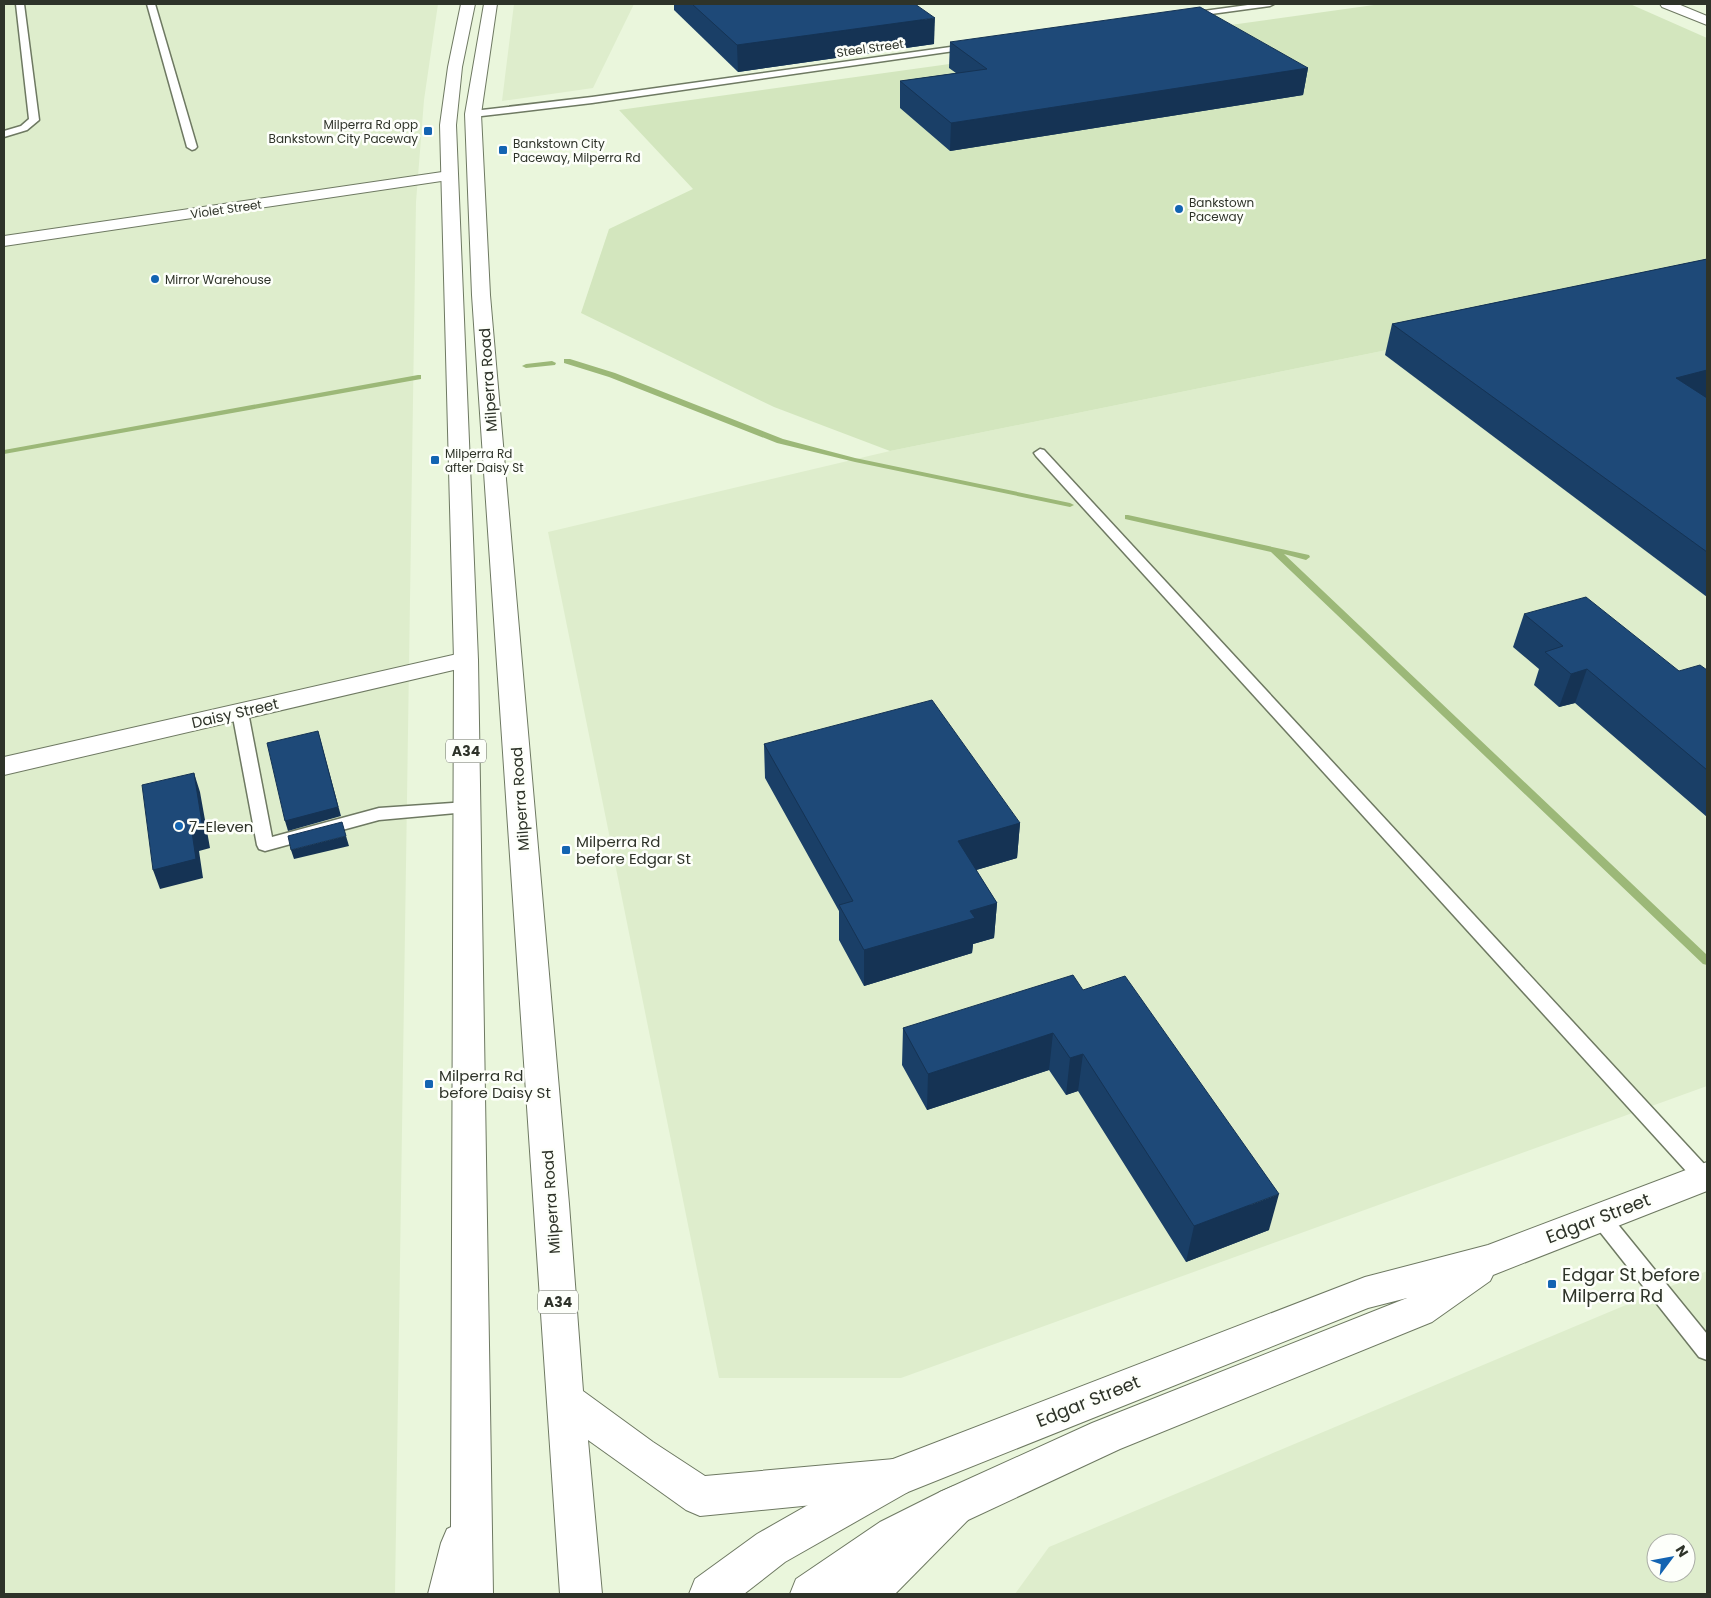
<svg xmlns="http://www.w3.org/2000/svg" width="1711" height="1598" font-family="Poppins,sans-serif">
	<style>
		.built { fill: #deedcc; fill-rule: evenodd }
		.green { fill: #d3e6be }
		.lines { fill: none; stroke-linecap: round; stroke-linejoin: round }
		.stream { fill: #9cb878; fill-rule: evenodd }
		.service-casing { stroke: #6e7962; stroke-width: 3 }
		.minor-casing { stroke: #6e7962; stroke-width: 2 }
		.secondary-casing { stroke: #6e7962; stroke-width: 2 }
		.trunk-casing { stroke: #6e7962; stroke-width: 2 }
		.service { fill: #fff; fill-rule: evenodd }
		.minor { fill: #fff; fill-rule: evenodd }
		.secondary { fill: #fff; fill-rule: evenodd }
		.trunk { fill: #fff; fill-rule: evenodd }
		.wall { fill: #1a3f67 }
		.shaded-wall { fill: #153354 }
		.building { fill: #1e4978; stroke: #153354 }
		.poi-dot { fill: #1364b2; stroke: #fdfffa; stroke-width: 2 }
		.labels { text-anchor: middle; dominant-baseline: central; stroke-width: 5; stroke-linejoin: round; paint-order: stroke }
		.far-street-label { font-size: 12px; fill: #2e3329; stroke: #fdfffa }
		.far-poi-label { font-size: 12px; fill: #2e3329; stroke: #fdfffa; text-anchor: start }
		.shield { fill: #fdfffa; stroke: #6c7068; stroke-width: 1 }
		.shield-label { font-size: 14px; font-weight: bold; fill: #2e3329 }
		.street-label { font-size: 15px; fill: #2e3329; stroke: #fdfffa }
		.poi-label { font-size: 15px; fill: #2e3329; stroke: #fdfffa; text-anchor: start }
		.near-street-label { font-size: 18px; fill: #2e3329; stroke: #fdfffa }
		.near-poi-label { font-size: 18px; fill: #2e3329; stroke: #fdfffa; text-anchor: start }
	</style>
	<rect width="100%" height="100%" fill="#eaf6dc"/>
	<g class="built">
		<polygon points="4,4 438,4 424,100 416,202 395,1594 4,1594"/>
		<polygon points="514,4 634,4 593,88 502,101"/>
		<polygon points="1707,285 1707,1086 901,1378 719,1378 548,532 890,451"/>
		<path d="M1707,1271V1594H1015L1049,1547ZM1656,1543H1686V1573H1656Z"/>
	</g>
	<polygon class="green" points="1381,4 1630,4 1707,38 1707,285 890,451 774,407 581,313 609,229 693,189 619,110"/>
	<g class="lines">
		<g class="stream">
			<polygon points="564,359 570,359 615,373 783,439 855,458 1070,503 1074,505 1070,507 855,462 777,443 609,377 564,363"/>
			<polygon points="552,361 556,363 555,365 526,368 522,366 526,364"/>
			<polygon points="418,375 421,375 421,379 4,454 4,450"/>
			<polygon points="1125,515 1128,515 1309,555 1310,557 1306,560 1284,554 1707,955 1707,965 1703,964 1271,552 1125,519"/>
		</g>
		<defs>
			<g id="service">
				<polygon points="16,4 24,4 39,120 27,130 4,137 4,131 21,126 29,119"/>
				<polygon points="147,4 155,4 197,147 195,149 192,150 187,147"/>
				<polygon points="1255,4 1274,4 1270,6 1189,17 1185,15 1189,13"/>
				<polygon points="972,44 976,46 975,48 592,103 473,117 469,114 473,111 592,97"/>
				<polygon points="1040,449 1044,450 1707,1167 1707,1184 1704,1185 1697,1183 1036,456 1034,453"/>
				<polygon points="240,707 245,709 248,712 272,837 379,808 467,802 473,803 475,807 473,811 467,812 379,820 265,851 259,849 257,845 232,712 235,709"/>
				<polygon points="1600,1208 1607,1211 1707,1334 1707,1360 1699,1357 1593,1223 1590,1217 1593,1211"/>
			</g>
			<g id="minor">
				<polygon points="1660,4 1678,4 1707,16 1707,25 1662,7"/>
				<polygon points="449,171 455,173 457,176 455,179 4,246 4,236"/>
				<polygon points="466,652 475,655 478,660 475,665 4,775 4,757"/>
			</g>
			<polygon id="secondary" points="1707,1162 1707,1191 1493,1275 1490,1281 1432,1322 1120,1449 968,1520 908,1550 846,1594 790,1594 796,1579 880,1522 940,1492 1092,1423 1407,1298 1368,1308 908,1492 785,1562 744,1594 689,1594 695,1579 757,1534 880,1464 1365,1277 1488,1245"/>
			<g id="trunk">
				<polygon points="461,4 475,4 462,67 456,125 478,660 493,1594 428,1594 441,1543 447,1529 451,1527 454,660 440,125 448,67"/>
				<polygon points="484,4 497,4 481,114 490,295 569,1204 583,1391 653,1442 705,1476 894,1459 908,1464 914,1478 908,1492 894,1497 700,1516 686,1510 588,1440 602,1594 560,1594 472,295 465,114"/>
				<polygon points="954,1486 968,1492 974,1506 968,1520 895,1594 845,1594 851,1579 940,1492"/>
			</g>
		</defs>
		<use href="#service" class="service-casing"/>
		<use href="#minor" class="minor-casing"/>
		<use href="#secondary" class="secondary-casing"/>
		<use href="#trunk" class="trunk-casing"/>
		<use href="#service" class="service"/>
		<use href="#minor" class="minor"/>
		<use href="#secondary" class="secondary"/>
		<use href="#trunk" class="trunk"/>
	</g>
	<g class="wall">
		<polygon points="674,4 915,4 934,44 738,72 674,10"/>
		<polygon points="950,42 1308,68 1303,95 950,151 900,108 900,81 956,73 949,68"/>
		<polygon points="1707,259 1707,597 1385,355 1392,324"/>
		<polygon points="1524,614 1679,671 1707,670 1707,817 1575,703 1559,707 1534,685 1539,669 1513,647"/>
		<polygon points="764,744 1020,823 1017,858 976,870 997,903 994,938 973,944 972,953 864,986 839,940 839,911 765,778"/>
		<polygon points="1083,990 1269,1230 1186,1262 1078,1091 1066,1095 1049,1070 927,1110 902,1065 903,1028"/>
	</g>
	<g class="shaded-wall">
		<polygon points="935,18 934,44 738,72 737,45"/>
		<polygon points="1308,68 1303,95 950,151 951,123"/>
		<polygon points="1707,370 1707,400 1676,378"/>
		<polygon points="1587,669 1575,703 1559,707 1571,674"/>
		<polygon points="318,731 341,816 288,831 285,821"/>
		<polygon points="194,773 200,792 210,848 199,851 203,878 160,889 153,870 192,832"/>
		<polygon points="1020,823 1017,858 956,876 958,841"/>
		<polygon points="346,836 349,846 294,859 291,850"/>
		<polygon points="997,903 994,938 973,944 972,953 864,986 864,950 970,911"/>
		<polygon points="1053,1033 1049,1070 927,1110 928,1074"/>
		<polygon points="1083,1054 1078,1091 1066,1095 1070,1058"/>
		<polygon points="1279,1194 1269,1230 1186,1262 1194,1226"/>
	</g>
	<g class="building">
		<polygon points="692,4 915,4 935,18 737,45"/>
		<polygon points="1200,7 1308,68 951,123 900,81 987,69 950,42"/>
		<polygon points="1707,259 1707,370 1676,378 1707,398 1707,552 1392,324"/>
		<polygon points="1586,597 1679,671 1700,665 1707,670 1707,770 1587,669 1571,674 1545,652 1563,646 1524,614"/>
		<polygon points="932,700 1020,823 958,841 997,903 970,911 975,918 864,950 839,905 853,901 764,744"/>
		<polygon points="318,731 338,807 285,821 267,743"/>
		<polygon points="194,773 203,829 192,832 196,859 153,870 142,785"/>
		<polygon points="342,822 346,836 291,850 288,836"/>
		<polygon points="1073,975 1083,990 1125,976 1279,1194 1194,1226 1083,1054 1070,1058 1053,1033 928,1074 903,1028"/>
	</g>
	<g class="poi-dot">
		<rect x="423" y="126" width="10" height="10" rx="2.5"/>
		<rect x="498" y="145" width="10" height="10" rx="2.5"/>
		<circle cx="1179" cy="209" r="5"/>
		<circle cx="155" cy="279" r="5"/>
		<rect x="430" y="455" width="10" height="10" rx="2.5"/>
		<circle cx="179" cy="826" r="5"/>
		<rect x="561" y="845" width="10" height="10" rx="2.5"/>
		<rect x="424" y="1079" width="10" height="10" rx="2.5"/>
		<rect x="1547" y="1279" width="10" height="10" rx="2.5"/>
	</g>
	<g class="labels">
		<g class="far-street-label">
			<text transform="translate(870 48) rotate(-8)">Steel Street</text>
			<text transform="translate(226 209) rotate(-8)">Violet Street</text>
		</g>
		<g class="far-poi-label">
			<text x="418" y="124" text-anchor="end">Milperra Rd opp<tspan x="418" dy="14">Bankstown City Paceway</tspan></text>
			<text x="513" y="143">Bankstown City<tspan x="513" dy="14">Paceway, Milperra Rd</tspan></text>
			<text x="1189" y="202">Bankstown<tspan x="1189" dy="14">Paceway</tspan></text>
			<text x="165" y="279">Mirror Warehouse</text>
			<text x="445" y="453">Milperra Rd<tspan x="445" dy="14">after Daisy St</tspan></text>
		</g>
		<g class="shield">
			<rect x="446" y="739.5" width="40" height="23" rx="4"/>
			<rect x="538" y="1290.5" width="40" height="23" rx="4"/>
		</g>
		<g class="shield-label">
			<text x="466" y="751">A34</text>
			<text x="558" y="1302">A34</text>
		</g>
		<g class="street-label">
			<text transform="translate(488 380) rotate(-94)">Milperra Road</text>
			<text transform="translate(235 713) rotate(-13)">Daisy Street</text>
			<text transform="translate(520 799) rotate(-94)">Milperra Road</text>
			<text transform="translate(551 1202) rotate(-94)">Milperra Road</text>
		</g>
		<g class="poi-label">
			<text x="189" y="826">7-Eleven</text>
			<text x="576" y="841">Milperra Rd<tspan x="576" dy="17">before Edgar St</tspan></text>
			<text x="439" y="1075">Milperra Rd<tspan x="439" dy="17">before Daisy St</tspan></text>
		</g>
		<g class="near-street-label">
			<text transform="translate(1598 1218) rotate(-21)">Edgar Street</text>
			<text transform="translate(1088 1401) rotate(-22)">Edgar Street</text>
		</g>
		<g class="near-poi-label">
			<text x="1562" y="1274">Edgar St before<tspan x="1562" dy="21">Milperra Rd</tspan></text>
		</g>
	</g>
	<rect width="1711" height="1598" fill="none" stroke="#2e3329" stroke-width="10"/>
	<g transform="translate(1671 1558) rotate(58)"><circle r="24" fill="#fdfffa" stroke="#aaada6"/>
	<path d="M0-4L9 19L0 12L-9 19Z" fill="#1364b2"/>
	<text y="-8" font-size="14" font-weight="bold" text-anchor="middle" fill="#2e3329">N</text>
	</g>
</svg>
